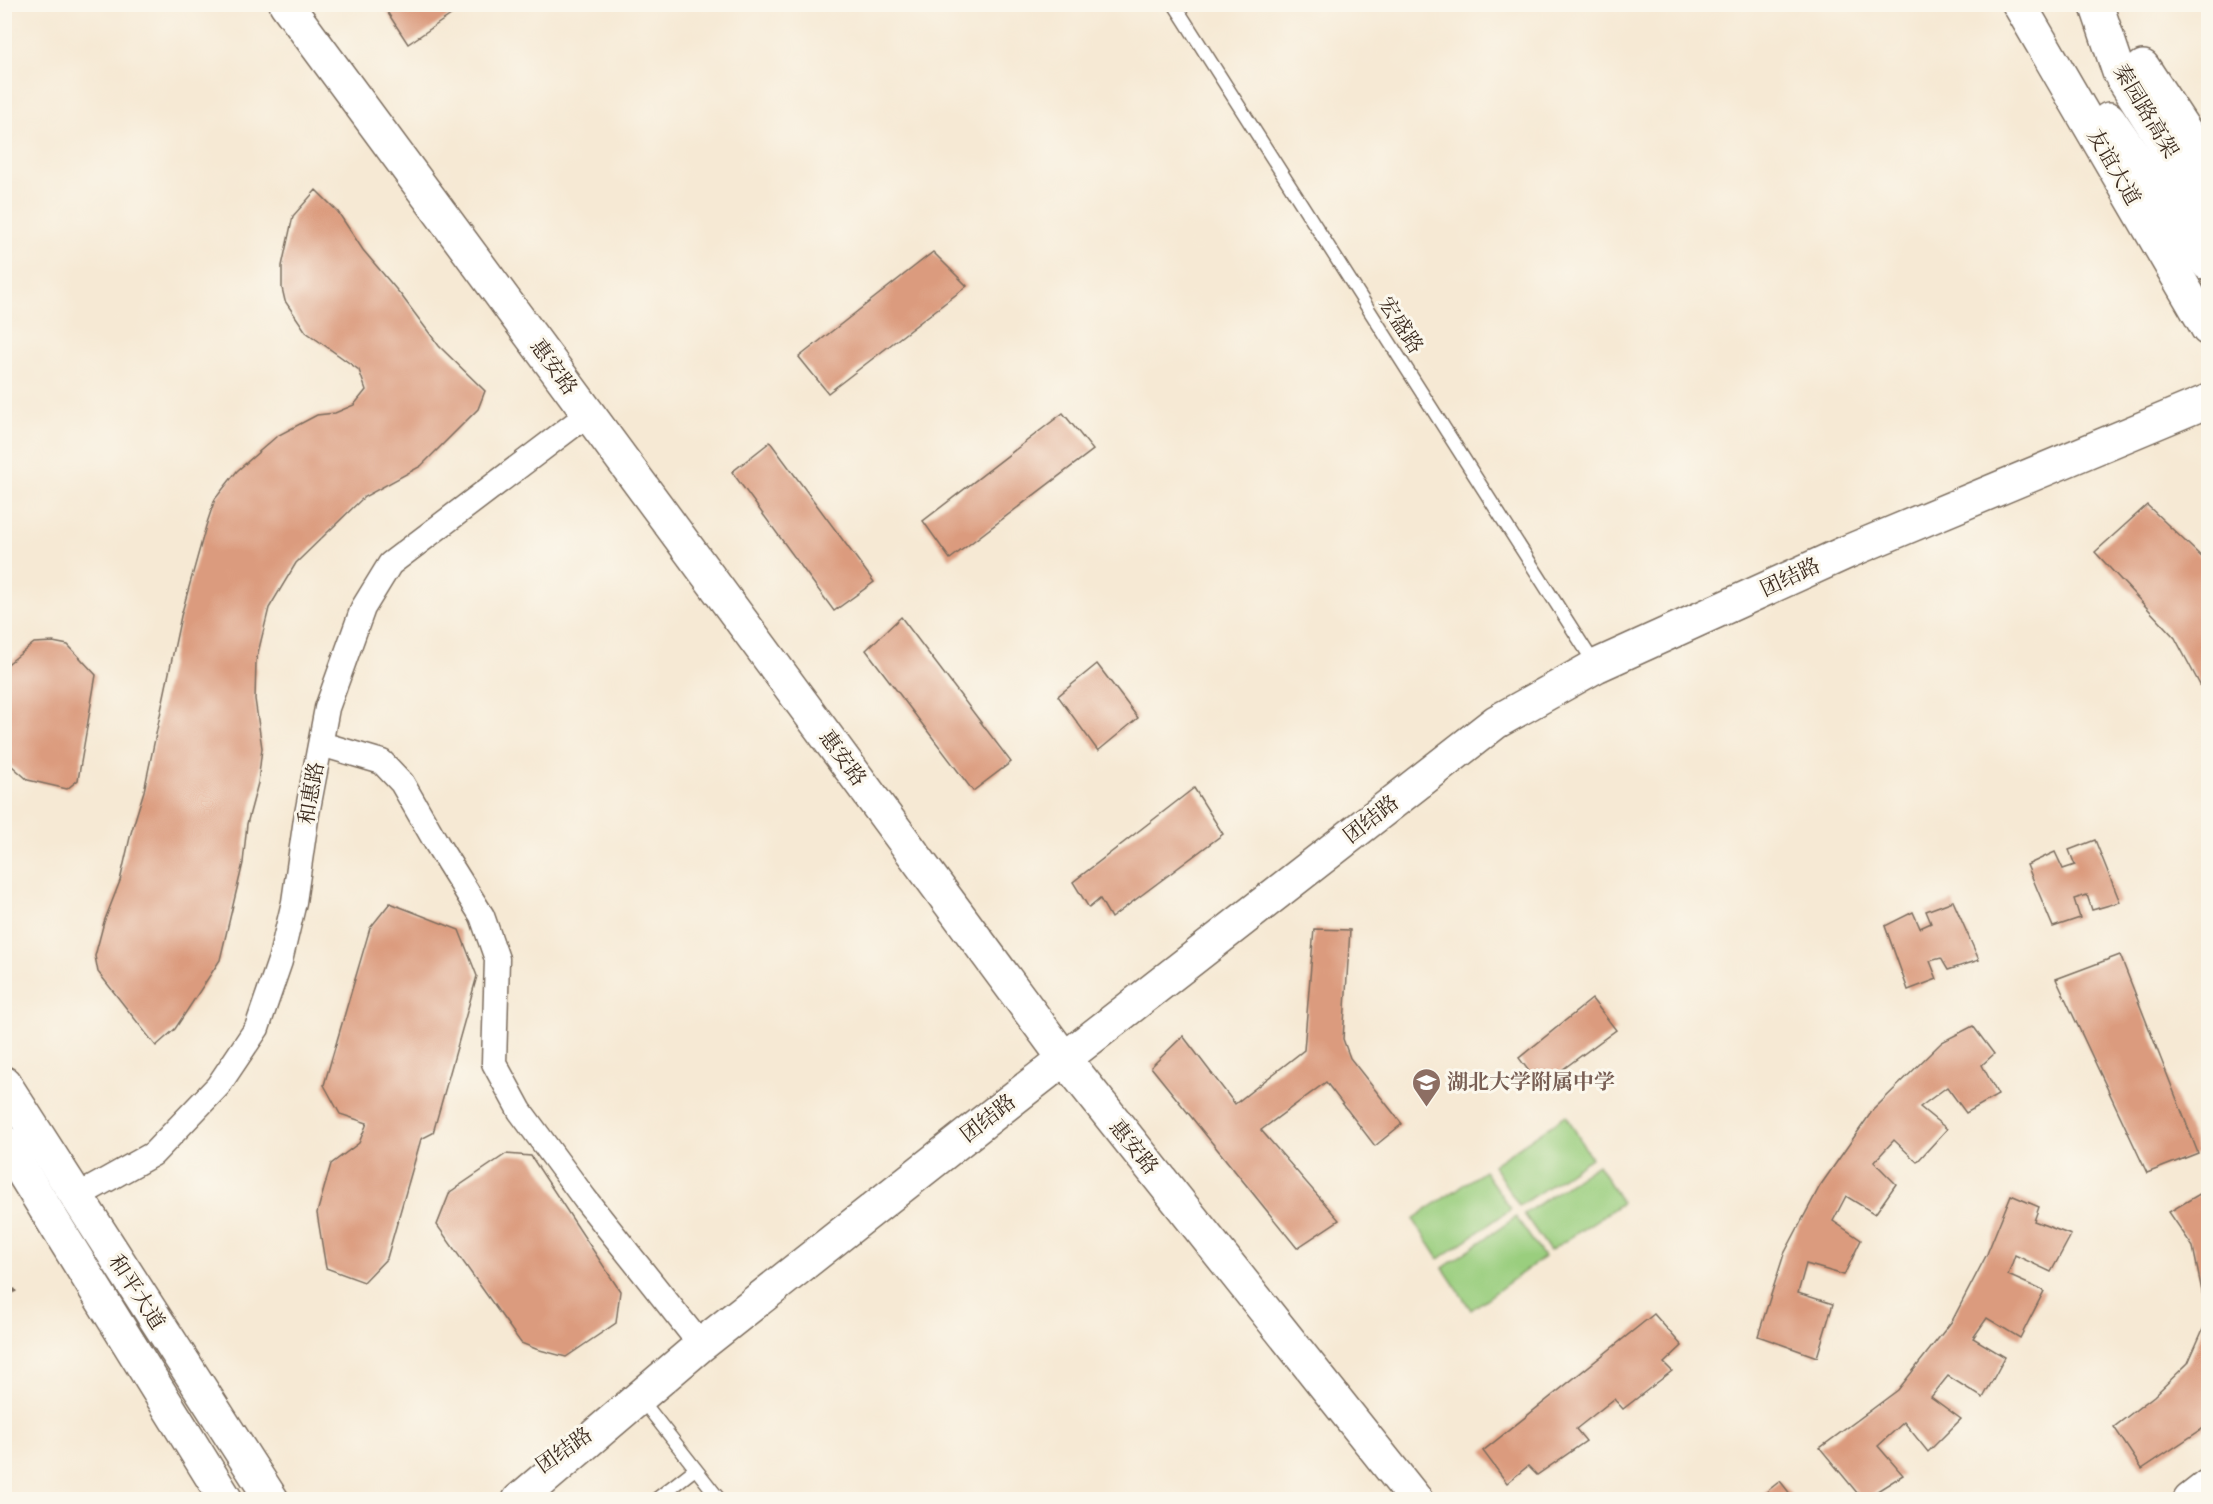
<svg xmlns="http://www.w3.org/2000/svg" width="2213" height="1504" font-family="Alegreya,'Noto Serif SC',serif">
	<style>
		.green { fill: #9ace7e; stroke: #6a7c4e; stroke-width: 1.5 }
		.building { fill: #db9b7e }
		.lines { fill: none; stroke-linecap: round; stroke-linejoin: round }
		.lane-casing { stroke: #7c6d5e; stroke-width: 15 }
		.street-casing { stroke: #7c6d5e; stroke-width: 27 }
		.secondary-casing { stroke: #7c6d5e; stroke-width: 36 }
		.primary-casing { stroke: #7c6d5e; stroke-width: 36 }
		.path { stroke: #7c6d5e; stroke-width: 4; stroke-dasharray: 4.5 4.5; stroke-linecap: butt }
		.lane { stroke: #fff; stroke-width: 12 }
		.street { stroke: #fff; stroke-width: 24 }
		.secondary { stroke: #fff; stroke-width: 33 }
		.primary { stroke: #fff; stroke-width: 33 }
		.labels { text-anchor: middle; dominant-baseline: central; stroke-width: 6; stroke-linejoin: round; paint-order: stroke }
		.street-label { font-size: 21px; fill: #3b2a1e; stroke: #fbf7ec }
		.education-label { font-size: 21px; font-weight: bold; fill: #785e54; stroke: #fbf7ec; text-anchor: start }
	</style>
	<rect width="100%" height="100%" fill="#fbf7ec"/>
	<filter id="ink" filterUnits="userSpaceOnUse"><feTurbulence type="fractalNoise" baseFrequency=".0167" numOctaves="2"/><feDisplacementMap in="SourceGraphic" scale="12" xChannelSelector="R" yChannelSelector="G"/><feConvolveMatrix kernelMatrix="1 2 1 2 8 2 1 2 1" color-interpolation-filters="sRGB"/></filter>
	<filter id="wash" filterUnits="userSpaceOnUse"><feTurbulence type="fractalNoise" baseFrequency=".008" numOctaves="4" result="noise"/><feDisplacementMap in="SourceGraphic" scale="24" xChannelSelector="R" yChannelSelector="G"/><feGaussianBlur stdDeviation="1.35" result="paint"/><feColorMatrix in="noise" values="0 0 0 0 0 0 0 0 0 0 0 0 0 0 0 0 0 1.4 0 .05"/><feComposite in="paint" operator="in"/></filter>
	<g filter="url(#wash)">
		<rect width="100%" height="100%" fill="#f6e9d4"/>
		<g class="green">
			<polygon points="1566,1115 1591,1158 1519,1206 1493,1165"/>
			<polygon points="1598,1164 1622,1203 1550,1251 1524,1214"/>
			<polygon points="1484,1171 1511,1209 1439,1259 1413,1219"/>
			<polygon points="1516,1217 1544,1257 1471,1310 1443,1268"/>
		</g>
		<g id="blocks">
			<g class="building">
				<polygon points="382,4 467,4 408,44"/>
				<polygon points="316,190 338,212 363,250 401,295 439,346 485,391 478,409 421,466 364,497 296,563 269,608 256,661 255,699 262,748 258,783 247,824 243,863 220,960 175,1029 156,1046 98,972 95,956 104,922 120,881 131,833 144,791 181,616 206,526 215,499 237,471 277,436 317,415 335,413 354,405 366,390 359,370 306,332 285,301 282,288 282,266 293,216"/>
				<polygon points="933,252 967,286 828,393 799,357"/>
				<polygon points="1063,413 1093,450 950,559 923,521"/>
				<polygon points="770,442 874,582 834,611 732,472"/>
				<polygon points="2147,505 2208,563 2208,700 2175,638 2095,552"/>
				<polygon points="901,617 1011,762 973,791 866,650"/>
				<polygon points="53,642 68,645 96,675 78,780 67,789 28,780 4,759 4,667 34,643"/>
				<polygon points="1097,664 1138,718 1098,751 1058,696"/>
				<polygon points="1194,788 1223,834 1111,918 1100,899 1089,908 1073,882"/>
				<polygon points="2095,840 2120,902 2092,910 2087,895 2074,899 2080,918 2053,927 2027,865 2055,852 2063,869 2075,865 2069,850"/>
				<polygon points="1953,901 1979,960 1948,970 1941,958 1930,961 1937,979 1908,990 1885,926 1913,912 1920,928 1931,923 1926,911"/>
				<polygon points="390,903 459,930 477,976 433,1133 421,1139 387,1258 364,1282 326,1268 317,1213 331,1164 359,1143 367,1123 340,1114 324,1085 370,928"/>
				<polygon points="1314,929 1350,930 1343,1039 1350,1058 1402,1124 1375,1146 1326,1082 1261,1130 1339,1220 1297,1248 1151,1067 1183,1036 1235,1104 1304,1050"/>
				<polygon points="2120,955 2198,1153 2147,1173 2056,979"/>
				<polygon points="1592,999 1616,1030 1540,1086 1519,1058"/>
				<polygon points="1973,1026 1994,1054 1982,1065 1998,1095 1966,1113 1947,1087 1920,1107 1947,1129 1917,1162 1894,1140 1874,1162 1896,1184 1875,1214 1846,1196 1833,1221 1861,1240 1844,1275 1806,1264 1798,1293 1833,1304 1817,1357 1758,1336 1784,1254 1820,1186 1873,1110 1942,1042"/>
				<polygon points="506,1154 531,1156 620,1291 616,1323 566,1357 536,1349 521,1343 437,1225 450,1192"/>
				<polygon points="2208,1189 2208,1316 2207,1316 2193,1247 2169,1212"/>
				<polygon points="2011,1195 2039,1207 2034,1221 2071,1235 2051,1272 2015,1255 2008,1275 2044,1291 2020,1338 1987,1318 1973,1338 2005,1357 1983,1398 1948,1376 1931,1397 1961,1419 1928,1452 1904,1422 1878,1446 1903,1475 1863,1500 1820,1448 1898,1390 1952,1321 1987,1254"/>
				<polygon points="1654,1314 1682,1346 1664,1363 1672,1371 1623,1409 1614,1399 1576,1429 1586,1441 1537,1475 1528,1466 1507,1483 1483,1451"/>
				<polygon points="2208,1318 2208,1425 2142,1469 2114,1427 2154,1396 2188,1363"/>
				<polygon points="1780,1481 1795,1500 1756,1500"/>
			</g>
		</g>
	</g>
	<g filter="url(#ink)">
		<use href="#blocks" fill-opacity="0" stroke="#7c6d5e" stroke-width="1.5"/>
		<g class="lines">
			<defs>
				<g id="lane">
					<polyline points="1174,4 1596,666"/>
					<polyline points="641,1399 720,1500"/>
					<polyline points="655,1500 695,1469"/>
				</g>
				<g id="street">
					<polyline points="321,744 382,762 402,783 437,844 482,916 497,959 494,1063 520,1111 585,1199 701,1345"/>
					<polyline points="76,1197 153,1154 218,1086 257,1028 280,961 294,902 306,819 327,708 363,608 390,564 588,414"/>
				</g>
				<g id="secondary">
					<polyline points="286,4 1064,1058 1416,1500"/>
					<polyline points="519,1500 701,1345 986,1120 1496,722 1596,666 1847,552 2208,401"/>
					<polyline points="2190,1500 2208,1486"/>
				</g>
				<g id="primary">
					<polyline points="2019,4 2208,329"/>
					<polyline points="2096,4 2119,72 2208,211"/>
					<polyline points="2143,67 2208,166"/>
					<polyline points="2109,119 2208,264"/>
					<polyline points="4,1083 272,1500"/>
					<polyline points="4,1142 226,1500"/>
				</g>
			</defs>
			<use href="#lane" class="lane-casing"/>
			<use href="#street" class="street-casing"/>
			<use href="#secondary" class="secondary-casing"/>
			<use href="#primary" class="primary-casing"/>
			<polyline class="path" points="4,1296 19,1288"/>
			<use href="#lane" class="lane"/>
			<use href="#street" class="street"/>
			<use href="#secondary" class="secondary"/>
			<use href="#primary" class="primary"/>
		</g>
	</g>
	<defs>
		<symbol id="school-pin" viewBox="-11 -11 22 30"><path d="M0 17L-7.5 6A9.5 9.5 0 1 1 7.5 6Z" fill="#8d6e63" stroke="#fbf7ec"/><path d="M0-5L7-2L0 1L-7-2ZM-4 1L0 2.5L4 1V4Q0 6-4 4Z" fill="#fff"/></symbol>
	</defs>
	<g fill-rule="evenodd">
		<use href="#school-pin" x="1410" y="1066" width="33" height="45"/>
	</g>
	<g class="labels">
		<g class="street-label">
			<text transform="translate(2146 111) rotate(59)">秦园路高架</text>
			<text transform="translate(2114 167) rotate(60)">友谊大道</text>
			<text transform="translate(1401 325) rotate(57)">宏盛路</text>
			<text transform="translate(554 367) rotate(54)">惠安路</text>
			<text transform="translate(1790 577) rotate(-25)">团结路</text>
			<text transform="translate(843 758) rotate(54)">惠安路</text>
			<text transform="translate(311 793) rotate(-80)">和惠路</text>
			<text transform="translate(1371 819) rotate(-38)">团结路</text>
			<text transform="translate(988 1118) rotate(-38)">团结路</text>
			<text transform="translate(1134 1147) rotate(51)">惠安路</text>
			<text transform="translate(137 1292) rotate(57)">和平大道</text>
			<text transform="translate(564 1450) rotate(-35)">团结路</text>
		</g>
		<g class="education-label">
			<text x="1447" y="1082">湖北大学附属中学</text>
		</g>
	</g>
	<rect width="2213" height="1504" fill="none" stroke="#fbf7ec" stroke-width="24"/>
</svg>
